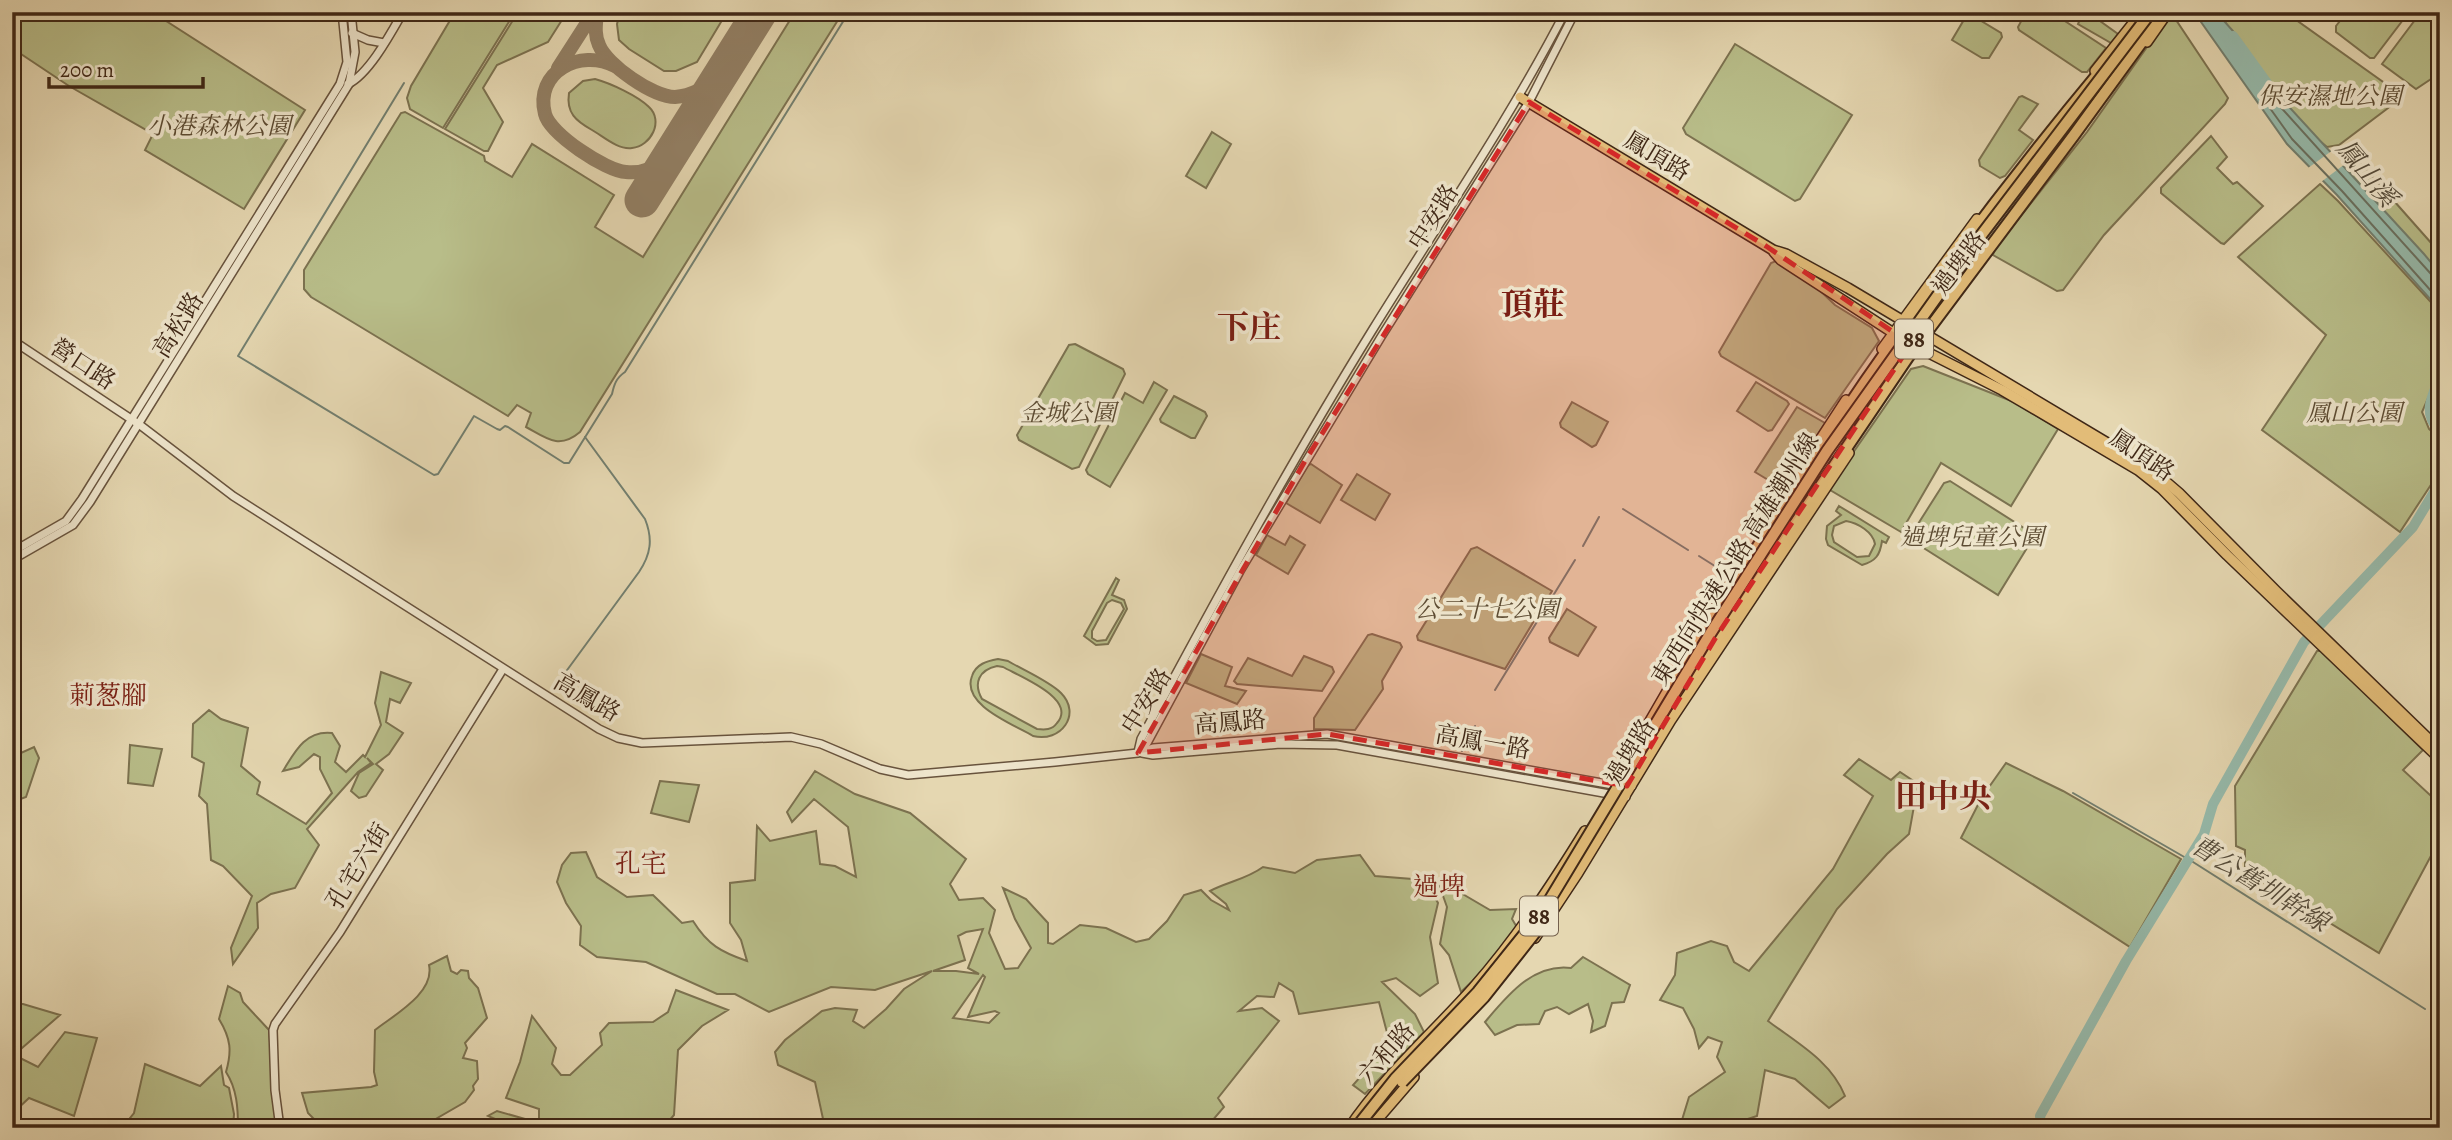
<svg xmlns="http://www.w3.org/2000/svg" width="2452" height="1140" font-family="Alegreya,'Noto Serif TC',serif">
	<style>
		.green { fill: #b8bd89; stroke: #7c7250; stroke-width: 2; fill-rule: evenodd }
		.water { fill: #96baab; stroke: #737f6f; stroke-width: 2 }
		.pier { fill: #e5d7b1 }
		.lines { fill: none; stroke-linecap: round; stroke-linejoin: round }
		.shore { stroke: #6a7060; stroke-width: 2 }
		.stream { stroke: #737f6f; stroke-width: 2 }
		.river { stroke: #96baab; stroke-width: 10 }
		.taxiway { stroke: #927f64; stroke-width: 14 }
		.runway { stroke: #927f64; stroke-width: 35 }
		.minor-casing { stroke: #68533d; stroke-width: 10 }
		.major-casing { stroke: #3f2716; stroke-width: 12 }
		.highway-casing { stroke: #3f2716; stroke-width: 14 }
		.minor { stroke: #eee5cc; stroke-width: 7 }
		.major { stroke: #e2bc78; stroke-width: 9 }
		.highway { stroke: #e2bc78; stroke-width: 10 }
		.highway-bridge-casing { stroke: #3f2716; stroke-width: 14; stroke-linecap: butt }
		.highway-bridge { stroke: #e2bc78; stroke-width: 10 }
		.marked { fill: #d62828; fill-opacity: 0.2; stroke: #d62828; stroke-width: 5; stroke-dasharray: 14 9; stroke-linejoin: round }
		.labels { text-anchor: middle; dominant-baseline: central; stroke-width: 7; stroke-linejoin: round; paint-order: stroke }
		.shield { fill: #eee5cc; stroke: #74604d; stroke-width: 2 }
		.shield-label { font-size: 23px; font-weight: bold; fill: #3f2716 }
		.park-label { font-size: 24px; font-style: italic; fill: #5d4c33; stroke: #eee5cc }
		.street-label { font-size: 24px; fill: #3f2716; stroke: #eee5cc }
		.water-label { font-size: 26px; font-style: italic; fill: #554c3b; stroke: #eee5cc }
		.neighbourhood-label { font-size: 26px; fill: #7a1f14; stroke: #eee5cc }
		.district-label { font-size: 32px; font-weight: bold; fill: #7a1f14; stroke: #eee5cc }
	</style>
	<rect width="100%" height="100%" fill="#e5d7b1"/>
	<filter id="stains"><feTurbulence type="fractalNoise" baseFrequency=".00286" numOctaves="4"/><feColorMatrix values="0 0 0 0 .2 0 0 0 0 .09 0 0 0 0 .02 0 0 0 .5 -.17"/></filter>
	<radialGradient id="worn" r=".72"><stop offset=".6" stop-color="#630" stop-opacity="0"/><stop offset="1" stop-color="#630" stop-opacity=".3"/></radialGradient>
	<g class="green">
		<polygon points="12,12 152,12 305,110 244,209 145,150 153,134 69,86 12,48"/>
		<polygon points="455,12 515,12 443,128 410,109 407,98 411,86"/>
		<polygon points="518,12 567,12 548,42 497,65 483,88 503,122 488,151 484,151 445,129"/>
		<polygon points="620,12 727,12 697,62 676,71 664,71 629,49 619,40 617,24"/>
		<path d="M795,12H843L580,432C559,450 546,438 526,427L531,413L517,405L508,416L331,309L311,297L304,289V270L401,113L405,112L484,156L485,161L512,177L532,144L614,195L595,227L643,257Z"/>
		<polygon points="2026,12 2051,12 2106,48 2087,72 2082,72 2019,30 2018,27"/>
		<polygon points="2083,12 2106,12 2100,21 2118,34 2111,43 2078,24"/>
		<polygon points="2218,12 2285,12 2400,94 2400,99 2339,145 2327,147 2294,120"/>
		<polygon points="2347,12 2409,12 2374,58 2370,58 2336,32 2336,26"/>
		<polygon points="2421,12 2440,12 2440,73 2416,89 2382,64"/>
		<polygon points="1968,13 2001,33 2002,37 1989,58 1982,58 1952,40"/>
		<polygon points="2169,16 2174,17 2228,98 2225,104 2104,235 2063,290 2057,291 1993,255 1994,250 2087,132"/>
		<polygon points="1735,44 1852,115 1800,199 1795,201 1686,134 1683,128"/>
		<path d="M595,79C610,83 638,96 649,107C664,121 651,146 632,148C618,150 604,137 592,130C576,121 566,113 569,93L583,81Z"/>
		<polygon points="2022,96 2038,104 2019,130 2033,140 2005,176 2000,178 1980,166 1979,160 2019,97"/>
		<polygon points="1212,132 1231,144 1206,188 1186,176"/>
		<polygon points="2211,136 2227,157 2217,168 2233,184 2237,182 2263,206 2224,244 2221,243 2161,193 2161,188"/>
		<polygon points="2356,158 2440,253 2440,282 2342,168 2349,160"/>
		<polygon points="2320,184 2338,201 2440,312 2440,371 2422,412 2429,429 2440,439 2440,471 2400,532 2262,430 2326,335 2238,257"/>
		<polygon points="1776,261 1812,283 1835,305 1872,328 1879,341 1825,418 1721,356 1719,352 1771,263"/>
		<polygon points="1075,344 1123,369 1125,374 1079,467 1072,469 1019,440 1017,435 1069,345"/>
		<polygon points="1923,366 2014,402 2058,429 2011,506 1941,463 1901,532 1830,490 1830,486 1911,369"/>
		<polygon points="1154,382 1167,390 1110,487 1088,474 1086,470 1125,393 1143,403"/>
		<polygon points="1756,382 1787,401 1789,404 1772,430 1768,431 1737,411"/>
		<polygon points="1174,396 1205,412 1207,416 1195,438 1191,438 1161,422 1160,419"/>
		<polygon points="1572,402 1608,422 1596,445 1592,447 1561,427 1560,423"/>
		<polygon points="1797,407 1825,423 1783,489 1755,472"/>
		<polygon points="1311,464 1342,485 1320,523 1286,503 1308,465"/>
		<polygon points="1357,474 1390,494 1375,520 1341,500"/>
		<polygon points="1950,481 2035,535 1998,595 1911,540 1911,535 1944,483"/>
		<path d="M1839,506L1889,537L1886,543L1882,541C1880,555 1876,561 1862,565L1828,545L1826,539L1827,526L1841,515L1836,511ZM1846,521C1858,523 1873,532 1875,544L1869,556L1857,557L1834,542L1832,535L1834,526Z"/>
		<polygon points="1267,535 1285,545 1290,536 1305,545 1288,574 1256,555"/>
		<polygon points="1477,547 1552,591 1505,669 1418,640 1417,636 1471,549"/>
		<path d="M1116,578L1119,580L1112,595L1124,600L1127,609L1108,644L1096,645L1084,636ZM1112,600L1121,603L1124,609L1106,640L1097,641L1092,638V631L1107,603Z"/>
		<polygon points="1567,609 1596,627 1578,656 1550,642 1549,638"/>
		<polygon points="1372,634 1400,643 1402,647 1382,681 1383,689 1355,730 1314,729 1314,718 1368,635"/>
		<polygon points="2317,651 2322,651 2423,750 2403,770 2431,796 2440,788 2440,839 2379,953 2245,871 2245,850 2236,846 2235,786"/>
		<polygon points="1201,654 1232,667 1225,686 1246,691 1237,704 1186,683"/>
		<polygon points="1304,656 1332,667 1334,672 1322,691 1237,684 1234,681 1248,658 1292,676"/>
		<path d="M998,659L1008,661C1023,670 1049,681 1061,693C1082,714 1061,743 1033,736C1013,724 961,705 972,676C976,664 987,661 998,659ZM997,666L1003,667C1019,676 1078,699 1057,723C1052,730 1045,730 1037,729L982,699C973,683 979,670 997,666Z"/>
		<path d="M381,672L411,683L400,703L390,699L386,722L403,733L389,754L376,764L383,770L366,796L359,798L351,791L359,773L373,764L367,758L371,763L358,772L307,829L319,845L295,888L271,894L257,903L258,928L233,964L231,948L252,896L223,866L211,860L207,804L199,796L204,763L192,757L193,724L209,710L221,719L248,728L241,766L260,782L257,794L306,824L332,793L320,769V757L314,754L299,767L283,771C295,751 306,730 332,733L340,746L335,762L346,772L363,755L365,757L381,725L375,703Z"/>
		<polygon points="130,745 162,749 153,786 128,783"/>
		<polygon points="34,747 39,758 26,797 12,802 12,757"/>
		<path d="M1859,759L1891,780L1900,772L1918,784L1909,834L1887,854L1837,909L1768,1021C1797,1043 1831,1061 1845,1096L1829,1108L1795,1079L1765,1070L1757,1116L1723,1127L1682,1120L1689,1097L1725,1072L1717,1057L1722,1042L1708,1037L1699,1048L1694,1029L1683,1008L1660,1000L1675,975L1677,953L1711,941L1727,946L1734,962L1749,971L1833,869L1873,796L1844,775Z"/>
		<polygon points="2006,763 2063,791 2181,859 2130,947 1961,838 1982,797"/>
		<path d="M815,771L855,794L910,813L966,859L950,884L959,900L983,898L995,910L989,933L1005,969L1018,968L1031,948L1015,919L1003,888L1026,899L1048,923V943L1053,944L1080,925L1106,928L1136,942L1149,939L1167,921L1184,895L1201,890L1211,900L1229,910L1226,904L1210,891C1227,882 1247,879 1263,867L1295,873L1317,860L1360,855L1375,876L1425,880L1438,903L1430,937L1438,983L1420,996L1396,978L1382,982L1415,1014L1424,1032L1365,1094L1353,1085L1390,1044L1379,1002L1299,1014L1293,992L1279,983L1274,997L1257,996L1239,1011L1262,1008L1279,1021L1218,1098L1224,1107L1206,1128H825L815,1082L778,1065L775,1052L785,1040L822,1011L835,1008L857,1010L853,1021L864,1028L886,1009L904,989L932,971L875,990L831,987L769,1012L735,994H717L646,962L597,957L580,945L581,926L566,903L557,882L562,865L571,853L586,852L597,877L627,897L653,895L682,923L693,921C708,945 721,952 747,961L741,940L730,923V883L755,880L757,826L770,841L816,831L820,864L835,866L856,877L848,827L814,799L792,822L787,812ZM983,929L968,968L979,974L956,971H933L965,960L958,936L966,932ZM983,975L985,977L968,1017L995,1011L999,1013L989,1023L953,1018Z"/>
		<polygon points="660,781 699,785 689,822 651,813"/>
		<polygon points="1437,879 1490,910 1516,909 1512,919 1518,929 1485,969 1461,992 1449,955 1440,944 1447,907"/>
		<path d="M447,956L451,971L457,974L461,970L468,971L469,978L478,988L487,1018L465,1043L467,1048L463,1058L477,1061L478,1079L473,1086L474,1090L465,1102L434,1120L435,1128H307L317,1122L308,1113L302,1093L371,1087L377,1085L374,1072L375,1030C394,1015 435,993 429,965Z"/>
		<path d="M1583,957L1630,985L1624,1002L1612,1003L1605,1026L1591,1032L1593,1021L1588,1004L1569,1014L1557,1007L1545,1011L1539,1024L1517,1025L1495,1035L1485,1022C1507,996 1533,963 1571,968Z"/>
		<path d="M228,986L240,993L243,1002L269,1030L277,1128H238C238,1108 237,1089 226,1072C232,1051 231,1039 219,1019Z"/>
		<polygon points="676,990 728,1010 702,1026 678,1050 674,1115 663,1128 516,1128 488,1116 497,1111 539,1123 539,1109 506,1098 520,1062 532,1016 556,1048 552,1064 561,1075 570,1075 602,1045 600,1033 609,1023 653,1022 668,1012"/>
		<polygon points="12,1004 23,1004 60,1015 14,1055 38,1067 65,1032 97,1038 74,1116 29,1098 12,1114"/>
		<polygon points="145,1064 200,1086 221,1066 224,1085 229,1088 234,1114 233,1128 122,1128 134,1113"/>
	</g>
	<polygon class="water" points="2194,12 2216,12 2233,31 2247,61 2424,254 2440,273 2440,310 2337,195 2287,144"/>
	<polygon class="pier" points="2333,150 2345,164 2321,182 2308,168"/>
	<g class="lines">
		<polyline class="shore" points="2440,277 2431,274 2268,93 2263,93 2262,97 2292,139 2342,191 2440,301"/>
		<g class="stream">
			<path d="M404,83L238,356L434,475L438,474L474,416L497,429L500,430L505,426L508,427L564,463H569L612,394C614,385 616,378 625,372L849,12"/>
			<polyline points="1623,509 1688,550"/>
			<polyline points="1583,546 1599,517"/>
			<polyline points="1699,556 1729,575"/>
			<path d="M562,677L639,572C651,554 653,539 645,519L585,437"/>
			<polyline points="1495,690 1575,560"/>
			<polyline points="1462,751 1475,726"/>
			<polyline points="2073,793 2193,862 2425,1009"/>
			<polyline points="2433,1013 2440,1017"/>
		</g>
		<g class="river">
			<polyline points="2233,36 2267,83"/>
			<path d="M2440,377C2431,399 2422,412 2440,432"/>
			<polyline points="2044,1128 2041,1123 2040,1116 2126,961 2204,834 2213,804 2304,642 2413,527 2440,482"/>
		</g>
		<g class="taxiway">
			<path d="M597,12C596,24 594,34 599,45C607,65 653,97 675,97C692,96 706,87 720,77"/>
			<path d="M615,66C580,48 534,72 545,114C550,134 606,171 626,172C643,174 656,167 670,156"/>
			<polyline points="558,68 594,12"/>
		</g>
		<polyline class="runway" points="642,200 760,12"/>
		<defs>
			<g id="minor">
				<polyline points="352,33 368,40 384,43"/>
				<path d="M348,84C369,74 391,33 403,12"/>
				<polyline points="12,340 140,425 233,496 599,729 618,738 642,743 791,737 821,744 880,769 908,775 1055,762 1138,753 1153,748 1327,734 1613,785 1632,786"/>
				<polyline points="12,552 66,521 82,499 340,84 347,62 342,12"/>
				<polyline points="12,560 73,525 90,502 349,84 355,52 351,12"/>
				<polyline points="1138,752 1147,743 1240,571 1381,337 1529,102 1575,12"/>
				<path d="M1138,752L1141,739C1215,601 1290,463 1373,329C1438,224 1508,122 1565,12"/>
				<polyline points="1142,753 1153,755 1280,744 1337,745 1626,797"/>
				<polyline points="280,1128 275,1090 273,1030 275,1024 340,932 503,669"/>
			</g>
			<g id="major">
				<polyline points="2147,42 2168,12"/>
				<polyline points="2095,71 2142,12"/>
				<polyline points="1520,97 1773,250 1786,254 1848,288 2151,469 2179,493 2276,591 2440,750"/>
				<polyline points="1774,252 1781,260 1898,336"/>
				<polyline points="1913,345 2002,390 2138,470 2162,489 2227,555 2440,759"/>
				<polyline points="1882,349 1977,219"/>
				<polyline points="1760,532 1846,400"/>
				<polyline points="1628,759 1735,574"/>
				<polyline points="1535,938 1578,873 1671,720 1849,453"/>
				<path d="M1349,1128C1384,1076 1432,1034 1473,988C1516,939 1551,886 1585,831"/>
				<polyline points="1370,1128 1414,1077"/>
			</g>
			<g id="highway">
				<path d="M1717,614C1830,422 1960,240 2103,68"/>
				<polyline points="1690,679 1908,357 2074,135 2141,43 2161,12"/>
			</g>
		</defs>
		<use href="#minor" class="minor-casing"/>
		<use href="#major" class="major-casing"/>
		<use href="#highway" class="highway-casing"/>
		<use href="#minor" class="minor"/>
		<use href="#major" class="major"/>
		<use href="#highway" class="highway"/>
		<defs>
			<g id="highway-bridge">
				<polyline points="1402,1082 1484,997 1537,930"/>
				<polyline points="1356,1128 1395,1079 1478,992 1543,911 1710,634 1827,451 1973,246 2151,12"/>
			</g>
		</defs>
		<use href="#highway-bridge" class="highway-bridge-casing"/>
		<use href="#highway-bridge" class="highway-bridge"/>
	</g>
	<path class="marked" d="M1529,102L1766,246L1911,344L1716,637L1627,786L1327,734L1138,753L1305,461Z"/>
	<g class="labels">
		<g class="shield">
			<rect x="1895" y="319.5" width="38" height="39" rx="5"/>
			<rect x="1520" y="896.5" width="38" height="39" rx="5"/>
		</g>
		<g class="shield-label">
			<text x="1914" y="339">88</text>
			<text x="1539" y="916">88</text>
		</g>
		<g class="park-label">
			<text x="2330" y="96">保安濕地公園</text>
			<text x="219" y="126">小港森林公園</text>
			<text x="1068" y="413">金城公園</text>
			<text x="2354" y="413">鳳山公園</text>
			<text x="1972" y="537">過埤兒童公園</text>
			<text x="1487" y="609">公二十七公園</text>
		</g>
		<g class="street-label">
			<text transform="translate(1657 156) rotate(31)">鳳頂路</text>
			<text transform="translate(1433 217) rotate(-58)">中安路</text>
			<text transform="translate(1959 263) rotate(-53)">過埤路</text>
			<text transform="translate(178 325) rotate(-58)">高松路</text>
			<text transform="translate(83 364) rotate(33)">營口路</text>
			<text transform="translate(2142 455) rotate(34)">鳳頂路</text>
			<text transform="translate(1735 559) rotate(-58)">東西向快速公路 高雄潮州線</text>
			<text transform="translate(587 697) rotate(30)">高鳳路</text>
			<text transform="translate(1146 701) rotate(-58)">中安路</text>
			<text transform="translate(1230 722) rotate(-5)">高鳳路</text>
			<text transform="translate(1483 742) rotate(10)">高鳳一路</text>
			<text transform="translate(1630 752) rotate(-59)">過埤路</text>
			<text transform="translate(358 866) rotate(-58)">孔宅六街</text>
			<text transform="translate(1386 1053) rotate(-49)">六和路</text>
		</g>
		<g class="water-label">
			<text transform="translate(2367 173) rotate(50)">鳳山溪</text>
			<text transform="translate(2260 884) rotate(32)">曹公舊圳幹線</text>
		</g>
		<g class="neighbourhood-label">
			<text x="108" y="695">莿葱腳</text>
			<text x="641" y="863">孔宅</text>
			<text x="1439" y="886">過埤</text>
		</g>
		<g class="district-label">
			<text x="1533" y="304">頂莊</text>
			<text x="1249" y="327">下庄</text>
			<text x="1943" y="796">田中央</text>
		</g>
	</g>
	<rect width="2452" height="1140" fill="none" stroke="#e5d7b1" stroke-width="42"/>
	<rect x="14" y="14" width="2424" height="1112" fill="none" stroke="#3f2716" stroke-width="3.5"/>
	<rect x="21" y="21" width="2410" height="1098" fill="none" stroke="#3f2716" stroke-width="2"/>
	<path d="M49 77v10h154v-10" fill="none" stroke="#3f2716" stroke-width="3.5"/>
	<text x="60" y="77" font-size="21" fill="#3f2716" stroke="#eee5cc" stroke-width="5" paint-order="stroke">200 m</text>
	<rect width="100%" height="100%" filter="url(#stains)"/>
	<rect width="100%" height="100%" fill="url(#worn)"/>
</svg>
